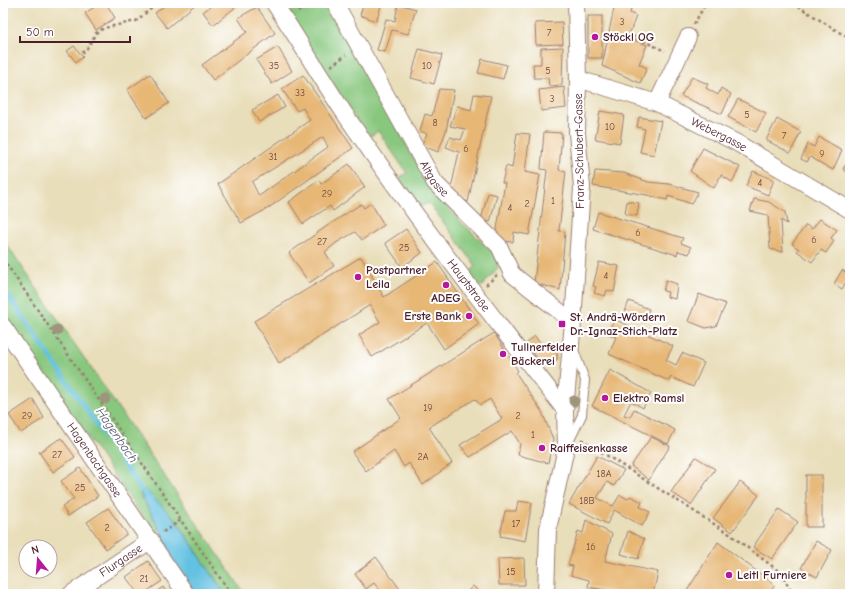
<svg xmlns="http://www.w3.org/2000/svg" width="853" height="597" font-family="'Comic Neue',sans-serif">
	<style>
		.green { fill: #88c77e; stroke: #697354 }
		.water { fill: #63c1e1; stroke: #567086 }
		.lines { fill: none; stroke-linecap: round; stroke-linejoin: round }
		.stream { stroke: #63c1e1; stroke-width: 4.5 }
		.building { fill: #e7b776; fill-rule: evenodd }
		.lane-casing { stroke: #9a7e72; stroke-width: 10 }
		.street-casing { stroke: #9a7e72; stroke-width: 18 }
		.path { stroke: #9a7e72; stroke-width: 2.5; stroke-dasharray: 3 3; stroke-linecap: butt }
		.lane { stroke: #fff; stroke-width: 8 }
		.street { stroke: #fff; stroke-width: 16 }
		.tree { fill: #9e957b }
		.poi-dot { fill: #b5179e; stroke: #fff; stroke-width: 1.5 }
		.labels { text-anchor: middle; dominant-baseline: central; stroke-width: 4; stroke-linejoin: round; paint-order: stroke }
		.number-label { font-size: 10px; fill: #71453e }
		.poi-label { font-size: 12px; font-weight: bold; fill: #4a1f2b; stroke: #fff; text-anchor: start }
		.street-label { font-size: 12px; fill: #4a1f2b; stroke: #fff }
		.water-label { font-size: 13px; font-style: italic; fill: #53586b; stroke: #fff }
	</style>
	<rect width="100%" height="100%" fill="#fff"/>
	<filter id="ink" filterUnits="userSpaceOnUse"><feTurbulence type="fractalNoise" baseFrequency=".025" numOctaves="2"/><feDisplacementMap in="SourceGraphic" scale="8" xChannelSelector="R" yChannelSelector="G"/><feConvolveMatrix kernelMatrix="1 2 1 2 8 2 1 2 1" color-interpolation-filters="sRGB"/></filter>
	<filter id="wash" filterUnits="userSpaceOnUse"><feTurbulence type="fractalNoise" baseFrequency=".012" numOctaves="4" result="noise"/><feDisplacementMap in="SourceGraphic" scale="16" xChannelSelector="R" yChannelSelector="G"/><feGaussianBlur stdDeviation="0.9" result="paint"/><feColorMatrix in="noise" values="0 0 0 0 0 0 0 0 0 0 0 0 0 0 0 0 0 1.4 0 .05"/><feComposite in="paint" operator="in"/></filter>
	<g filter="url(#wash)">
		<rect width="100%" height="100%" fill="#e9deba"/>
		<g class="green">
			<polygon points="280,3 327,3 430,187 459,220 503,262 481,287 467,275 476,266 429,203 420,207 399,178 407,173 378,131 368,138"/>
			<polygon points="3,239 245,594 225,594 175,519 140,494 160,529 154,533 3,315"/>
		</g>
		<polygon class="water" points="146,490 175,519 225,594 195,594 157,539 162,535 160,529 140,493"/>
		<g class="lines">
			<polyline class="stream" points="3,288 145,495"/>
		</g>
		<g id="blocks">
			<g class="building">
				<polygon points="101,3 106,3 115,18 96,30 85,13"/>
				<polygon points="168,3 197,3 167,28 155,13"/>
				<polygon points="215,3 241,3 213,25 203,12"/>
				<polygon points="364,3 382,3 376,21 360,15"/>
				<polygon points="615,3 633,3 630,13 636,16 628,38 647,45 639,64 647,68 640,83 602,66"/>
				<polygon points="398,4 416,9 408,34 392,30 385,52 377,50 386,19 395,21"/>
				<polygon points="257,7 275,33 213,80 202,65 247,32 238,18"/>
				<rect x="588" y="16" width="14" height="42"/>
				<polygon points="562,22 563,44 536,45 535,23"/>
				<polygon points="74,46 83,57 76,62 67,51"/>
				<polygon points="278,47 292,71 272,84 256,60"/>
				<polygon points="563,47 562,85 549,86 548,78 534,78 533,64 541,64 541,48"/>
				<polygon points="419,49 442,55 434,84 411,78"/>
				<polygon points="482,59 507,65 503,79 478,73"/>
				<polygon points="150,74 169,103 146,118 127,90"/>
				<path d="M303,75L353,148L267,209L241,223L218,184L310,120L303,108L297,111L282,89ZM323,137L328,147L259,196L252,182Z"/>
				<polygon points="692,77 708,84 706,88 718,95 721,88 731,94 722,114 681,96"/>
				<polygon points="564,87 566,108 541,111 539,90"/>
				<polygon points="439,89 454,90 446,131 438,152 421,145 427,134 420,131 425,114 432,116"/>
				<polygon points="474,94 491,96 468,202 450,193 459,152 446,147 450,137 461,140 465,129 450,126 457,106 471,110"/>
				<polygon points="278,95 285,107 259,122 252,110"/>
				<polygon points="738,99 766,113 756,132 728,117"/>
				<polygon points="600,111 624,115 620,143 595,139"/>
				<polygon points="639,117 661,121 654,155 640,152 645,129 637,127"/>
				<polygon points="777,119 801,132 790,153 766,140"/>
				<polygon points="544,132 562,133 559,170 566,171 559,231 565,232 560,290 534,283 547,170 541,169"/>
				<polygon points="517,133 530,134 525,172 540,175 529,235 514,232 513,242 503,241 496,234 505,183 502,183 506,166 512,168"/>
				<polygon points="819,137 842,150 833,170 810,157 807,162 801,159 808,144 814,147"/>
				<polygon points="703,148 740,167 732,182 721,175 714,188 690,171"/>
				<polygon points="850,158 850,174 843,169"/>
				<polygon points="349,164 365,187 333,211 330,206 303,224 289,202 319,180 321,184"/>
				<polygon points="595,171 624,173 648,182 669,184 698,192 692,204 668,196 667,200 647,195 593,186"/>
				<polygon points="753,171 774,180 768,195 746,186"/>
				<polygon points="488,193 497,195 490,222 481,220"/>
				<polygon points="754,199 769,202 785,212 787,224 781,220 783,252 770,249 768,215 750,211"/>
				<polygon points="627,201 639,203 637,216 625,214"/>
				<polygon points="371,203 384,225 362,240 355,232 336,243 325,252 334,266 309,283 289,253 327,226 361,204 364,208"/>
				<polygon points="598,212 683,238 681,243 691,247 689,254 678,251 677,255 593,229"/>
				<polygon points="820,219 837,230 831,238 834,241 826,253 821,250 812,262 797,251 799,249 792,244 806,225 812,229"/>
				<polygon points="406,229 422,253 402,267 385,243"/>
				<polygon points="361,257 384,297 437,262 479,324 444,349 427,323 372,357 359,335 380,322 370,305 279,363 254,321"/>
				<polygon points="599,262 619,266 614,292 607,290 605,296 594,293 596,287 593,286"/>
				<polygon points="842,270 850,275 842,289 834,284"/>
				<polygon points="666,280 677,284 675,299 667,297 668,292 663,291"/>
				<polygon points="699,294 726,304 716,326 706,328 688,321"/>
				<polygon points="629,301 649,309 645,321 624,314"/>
				<polygon points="614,319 673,346 666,360 676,365 682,353 704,363 693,387 671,377 669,381 609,354 616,337 608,334"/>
				<polygon points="494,333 518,371 516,373 542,412 553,439 548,463 518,455 520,444 512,431 470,457 460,445 502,419 490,399 480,405 475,399 429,427 452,463 423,485 409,463 404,467 394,451 366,471 352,452 401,418 389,399"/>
				<polygon points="535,336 541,345 557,347 557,360 543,365 526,344"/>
				<polygon points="610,370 651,393 643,408 631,401 624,415 630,417 634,409 675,430 668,444 592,406"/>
				<polygon points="33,399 44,418 21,433 9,415"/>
				<polygon points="651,437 670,446 649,480 631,466"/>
				<polygon points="61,438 75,457 53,472 39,452"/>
				<polygon points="597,456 624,470 614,486 607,482 597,498 613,506 620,495 628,499 630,496 642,502 640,507 650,512 642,526 614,510 607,524 569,504"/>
				<polygon points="696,457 715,469 691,505 671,492"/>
				<polygon points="80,468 98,496 68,516 62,507 74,499 61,481"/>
				<rect x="806" y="475" width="16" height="52"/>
				<polygon points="740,482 759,495 732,532 713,518"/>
				<polygon points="518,501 532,503 525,541 500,536 505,511 516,511"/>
				<polygon points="108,508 127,534 106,549 87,522"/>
				<polygon points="779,509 798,522 772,559 753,547"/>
				<polygon points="586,520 612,534 605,561 658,572 653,594 626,594 588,587 589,580 571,575 573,566 568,565 578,531 583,533"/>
				<polygon points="628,531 644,539 638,559 621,554"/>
				<polygon points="816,541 832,550 817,577 801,568"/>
				<polygon points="718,542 775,585 769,594 685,594"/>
				<polygon points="376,557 403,593 402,594 383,594 374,583 366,589 355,574"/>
				<polygon points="524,558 525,585 499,585 498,559"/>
				<polygon points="148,561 162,581 143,594 138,594 126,577"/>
				<polygon points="473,586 481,594 465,594"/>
				<polygon points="163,587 168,594 153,594"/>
				<polygon points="590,589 616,593 616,594 589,594"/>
			</g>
		</g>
	</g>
	<g filter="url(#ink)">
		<use href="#blocks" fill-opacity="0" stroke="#9a7e72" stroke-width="1"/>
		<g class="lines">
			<defs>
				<polyline id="lane" points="569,442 582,415 585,380 574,350"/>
				<g id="street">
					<path id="s1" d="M274,3C300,41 323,82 349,120C417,220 491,315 565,410"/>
					<path id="s2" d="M335,3L435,183L499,246L512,274L573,322"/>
					<path id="s3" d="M578,79L657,103L737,143L850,210"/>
					<polyline points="657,103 688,37"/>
					<path id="s4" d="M3,326L186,594"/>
					<path id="s5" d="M71,594L151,540"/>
					<polyline points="546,594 548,529 566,448 565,410 573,322 582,187 577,133 578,79 576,3"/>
				</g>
			</defs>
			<use href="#lane" class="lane-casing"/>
			<use href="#street" class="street-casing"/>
			<g class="path">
				<polyline points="793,3 850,39"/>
				<polyline points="298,12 314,3"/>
				<polyline points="694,24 706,3"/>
				<polyline points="632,36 665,51"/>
				<polyline points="82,53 86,50 96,33 104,28 136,21 158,3"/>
				<polyline points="331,66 346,55"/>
				<polyline points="3,259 231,594"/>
				<polyline points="486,285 497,275"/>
				<polyline points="581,439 728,533 780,572 793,594"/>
				<polyline points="163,532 181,520"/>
			</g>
			<use href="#lane" class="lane"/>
			<use href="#street" class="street"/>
		</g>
		<g class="tree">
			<circle cx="57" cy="330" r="5.5"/>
			<circle cx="105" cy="399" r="5.5"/>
			<circle cx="574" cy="401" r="5.5"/>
		</g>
	</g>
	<g class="poi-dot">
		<circle cx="595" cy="37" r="4"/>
		<circle cx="358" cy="277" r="4"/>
		<circle cx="446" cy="285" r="4"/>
		<circle cx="469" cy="316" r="4"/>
		<rect x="558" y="320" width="8" height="8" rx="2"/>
		<circle cx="503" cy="354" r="4"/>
		<circle cx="605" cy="398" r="4"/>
		<circle cx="542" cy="448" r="4"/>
		<circle cx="729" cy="575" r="4"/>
	</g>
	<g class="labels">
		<g class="number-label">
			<text x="622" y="22">3</text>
			<text x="549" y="33">7</text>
			<text x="274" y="66">35</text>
			<text x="427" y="66">10</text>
			<text x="548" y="71">5</text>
			<text x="300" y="93">33</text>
			<text x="552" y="99">3</text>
			<text x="747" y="115">5</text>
			<text x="435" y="123">8</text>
			<text x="610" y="127">10</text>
			<text x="784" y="136">7</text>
			<text x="466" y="149">6</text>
			<text x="822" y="154">9</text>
			<text x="273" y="157">31</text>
			<text x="760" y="183">4</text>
			<text x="327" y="194">29</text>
			<text x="553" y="201">1</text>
			<text x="527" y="204">2</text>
			<text x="510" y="208">4</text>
			<text x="638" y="233">6</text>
			<text x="814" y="240">6</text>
			<text x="322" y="242">27</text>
			<text x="404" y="248">25</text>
			<text x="606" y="276">4</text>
			<text x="428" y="408">19</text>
			<text x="27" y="416">29</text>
			<text x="518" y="416">2</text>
			<text x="533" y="435">1</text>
			<text x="57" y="455">27</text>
			<text x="423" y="457">2A</text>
			<text x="604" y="474">18A</text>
			<text x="80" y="488">25</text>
			<text x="587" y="501">18B</text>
			<text x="516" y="524">17</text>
			<text x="107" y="528">2</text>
			<text x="591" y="547">16</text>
			<text x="511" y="572">15</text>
			<text x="144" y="579">21</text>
		</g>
		<g class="poi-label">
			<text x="603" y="37">Stöckl OG</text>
			<text x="366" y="270">Postpartner<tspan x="366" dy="14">Leila</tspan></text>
			<text x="446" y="298" text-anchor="middle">ADEG</text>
			<text x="461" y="316" text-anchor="end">Erste Bank</text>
			<text x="570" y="317">St. Andrä-Wördern<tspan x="570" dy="14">Dr.-Ignaz-Stich-Platz</tspan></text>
			<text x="511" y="347">Tullnerfelder<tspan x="511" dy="14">Bäckerei</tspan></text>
			<text x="613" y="398">Elektro Ramsl</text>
			<text x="550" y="448">Raiffeisenkasse</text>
			<text x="737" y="575">Leitl Furniere</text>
		</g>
		<g class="street-label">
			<text stroke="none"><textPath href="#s3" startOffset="152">Webergasse</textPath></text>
			<text transform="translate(579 151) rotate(-91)">Franz-Schubert-Gasse</text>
			<text stroke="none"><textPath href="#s2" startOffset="202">Altgasse</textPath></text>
			<text stroke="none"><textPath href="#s1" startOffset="343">Hauptstraße</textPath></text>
			<text stroke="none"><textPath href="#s4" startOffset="162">Hagenbachgasse</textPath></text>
			<text stroke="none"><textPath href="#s5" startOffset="60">Flurgasse</textPath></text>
		</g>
		<g class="water-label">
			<text transform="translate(117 435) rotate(56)">Hagenbach</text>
		</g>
	</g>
	<rect width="853" height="597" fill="none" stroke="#fff" stroke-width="16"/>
	<g transform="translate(38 559) rotate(343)"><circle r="19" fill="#ffffff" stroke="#b7a5aa"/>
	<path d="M0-3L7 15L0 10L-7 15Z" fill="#b5179e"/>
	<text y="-6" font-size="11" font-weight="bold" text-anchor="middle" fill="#4a1f2b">N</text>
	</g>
	<path d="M20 36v6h110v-6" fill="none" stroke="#4a1f2b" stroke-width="2"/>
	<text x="26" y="36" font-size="12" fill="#4a1f2b" stroke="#ffffff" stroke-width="3" paint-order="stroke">50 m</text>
</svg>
